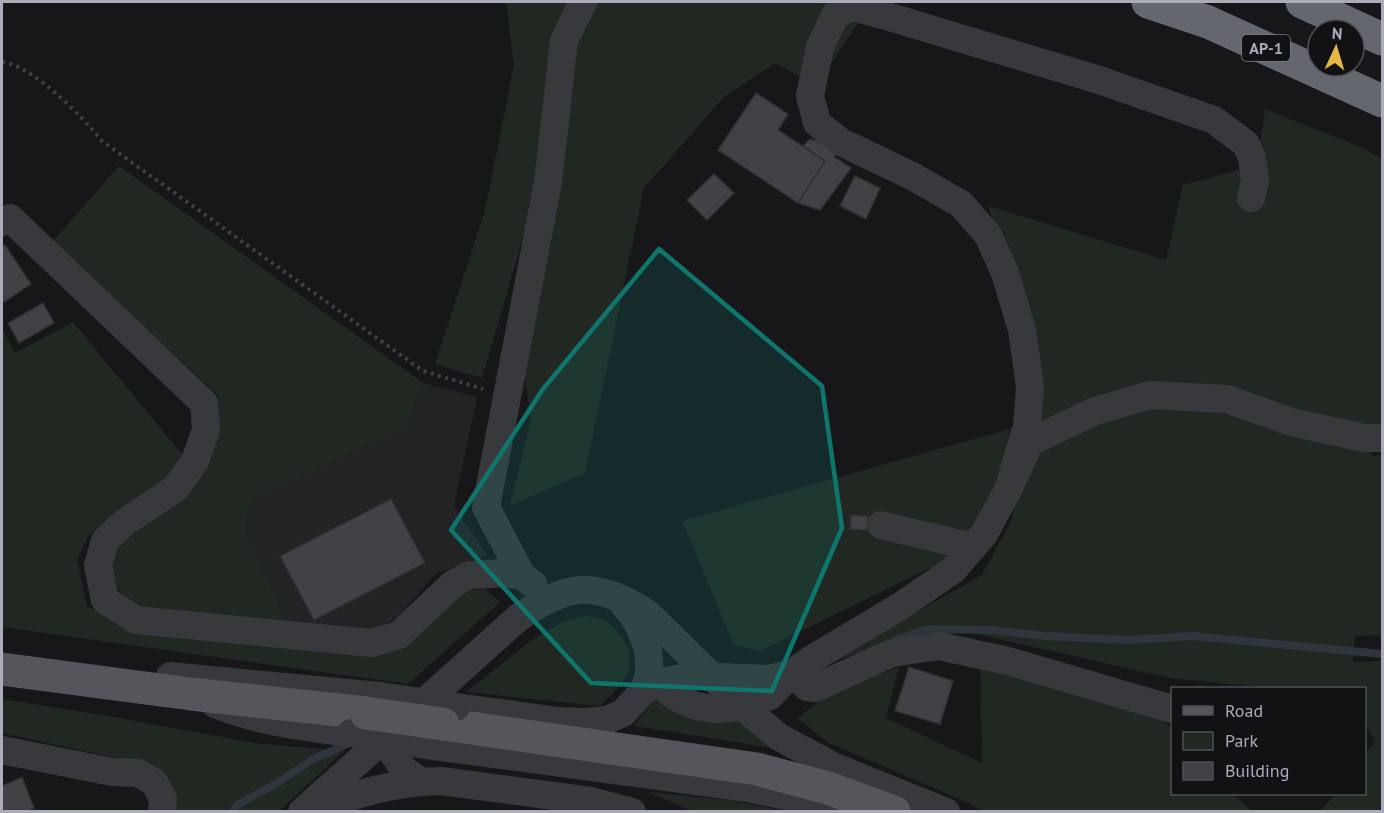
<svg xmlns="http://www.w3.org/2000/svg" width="1384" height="813" font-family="'PT Sans',sans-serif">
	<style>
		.built { fill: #232326 }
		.green { fill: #212822 }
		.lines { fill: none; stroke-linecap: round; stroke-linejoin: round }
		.stream { stroke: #2e353c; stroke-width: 8 }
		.building { fill: #414246; stroke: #313135; stroke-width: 1.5 }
		.path { stroke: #3e4044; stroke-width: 4; stroke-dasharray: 3 4.5; stroke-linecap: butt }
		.minor { stroke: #38393d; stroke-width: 28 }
		.major { stroke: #54565c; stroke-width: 33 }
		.highway { stroke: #65676e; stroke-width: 33 }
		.minor-bridge { stroke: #38393d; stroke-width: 28 }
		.major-bridge { stroke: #54565c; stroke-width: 33 }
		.marked { fill: #0f766e; fill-opacity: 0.2; stroke: #0f766e; stroke-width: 4.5; stroke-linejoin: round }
		.labels { text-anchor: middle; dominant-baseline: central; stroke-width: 4.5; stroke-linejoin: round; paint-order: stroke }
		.shield { fill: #121214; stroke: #7c7e87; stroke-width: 1.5 }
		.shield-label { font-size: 16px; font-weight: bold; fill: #aaadb8 }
	</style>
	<rect width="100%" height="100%" fill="#171719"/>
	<polygon class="built" points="423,383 477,397 454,506 487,555 435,574 399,616 376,631 288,626 245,529 250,503 405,428"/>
	<g class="green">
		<polygon points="506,2 872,2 816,86 775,63 724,97 644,188 585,473 510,506 531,419 524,369 537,190 482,378 435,364 485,211 514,65"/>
		<polygon points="1265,109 1363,148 1382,159 1382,426 1356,425 1373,456 1382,454 1382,635 1355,636 1353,662 1382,661 1382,811 1321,811 1335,794 1364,794 1365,755 1375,742 1365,723 1364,688 1270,688 1170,678 946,627 824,664 982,575 1011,522 1037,411 1030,326 988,206 1166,260 1183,185 1257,165"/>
		<polygon points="119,166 423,383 405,428 250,503 245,529 288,626 146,609 122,597 113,579 112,560 121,543 186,495 219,430 218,395 52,242"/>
		<polygon points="73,322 186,459 163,486 89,535 77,560 87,606 130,627 374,656 465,592 484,588 500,602 408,684 2,627 2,329 15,353"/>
		<polygon points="1010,429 1002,473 984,517 951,558 760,651 734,645 682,521"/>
		<path d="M584,616C589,617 597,617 602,619C618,628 635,651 629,669C625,683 610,695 600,706L466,692L533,639L564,621Z"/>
		<polygon points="980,662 1159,715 1172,729 1172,794 1234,794 1251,811 983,811 964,801 829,743 797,718 833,691 899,667 886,718 982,763"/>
		<polygon points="656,697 738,718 774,748 634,726"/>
		<polygon points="2,699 114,717 255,743 344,751 279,811 171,811 153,766 2,733"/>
		<polygon points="648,792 729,800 786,811 692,811"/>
	</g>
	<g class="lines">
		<g class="stream">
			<polyline points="895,640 928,629 991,630 1044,636 1129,640 1192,636 1382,654"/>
			<polyline points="233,812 237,805 274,785 312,760 347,744"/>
		</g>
	</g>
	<g class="building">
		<polygon points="756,93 788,114 778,130 825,161 798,203 718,150"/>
		<polygon points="810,139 838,148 834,157 851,168 820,210 798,203 825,161 803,146"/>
		<polygon points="714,174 734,193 707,220 687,200"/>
		<polygon points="855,176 880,188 866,219 840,206"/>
		<polygon points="5,245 31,284 4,302 2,299 2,247"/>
		<polygon points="43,303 54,323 19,343 8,323"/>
		<polygon points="391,499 425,563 314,620 280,556"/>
		<polygon points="851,515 868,516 867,530 850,529"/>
		<polygon points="909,667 953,681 940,724 895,711"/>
		<polygon points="22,777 34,808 25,812 2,812 2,786"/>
	</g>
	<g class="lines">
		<path class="path" d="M2,62C31,64 84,118 102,141L423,371L483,389"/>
		<g class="minor">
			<polyline points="2,222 10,218 204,403 206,430 195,461 176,488 124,523 105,541 98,565 105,600 136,620 371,643 399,635 454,583 470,575 505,573 522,576"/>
			<polyline points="1008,490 1027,426 1030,387 1022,330 1005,273 988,235 961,204 912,176 841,142 817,123 810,96 820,47 835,15 852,7 890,17 1099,80 1214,120 1246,144 1252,158 1255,181 1251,198"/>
			<polyline points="881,525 973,547"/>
			<polyline points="533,584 522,576 486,507 548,182 564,41 583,2"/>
			<path d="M624,605C640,621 651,649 649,671C649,677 646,684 644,690"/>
			<polyline points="649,672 658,683 677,698 696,706 714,709 743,707 770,696 792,673 810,660 899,607 953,570 984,534 1008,490 1030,442 1095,411 1150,395 1227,399 1291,422 1364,438 1382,438"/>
			<polyline points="792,673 807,687 815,688 892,653 939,646 1008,661 1172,709"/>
			<polyline points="170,676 380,696"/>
			<path d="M215,704C260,722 304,727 351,733"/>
			<polyline points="456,707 559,721 583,722 607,720 623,713 644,690 658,683 691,676 769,679 792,673"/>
			<polyline points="426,745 748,788 791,797 842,812"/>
			<polyline points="390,748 404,770 420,781"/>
			<polyline points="2,750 112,772 138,773 154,782 163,799 162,812"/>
			<path d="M302,812L518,618C567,583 595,580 647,613L743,707L779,737L835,767L946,812"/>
			<path d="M312,812C354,793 395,782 441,781L591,801L632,812"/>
		</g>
		<g class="major">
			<polyline points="2,669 191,694 366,713"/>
			<polyline points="443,724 757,769 828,788 894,812"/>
		</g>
		<g class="highway">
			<polyline points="1148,2 1208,22 1382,101"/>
			<polyline points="1302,2 1382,39"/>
		</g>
		<g class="minor-bridge">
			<polyline points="380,696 456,707"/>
			<polyline points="351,733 426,745"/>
		</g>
		<polyline class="major-bridge" points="366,713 443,724"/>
	</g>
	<path class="marked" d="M659,249L822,386L842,528L772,691L591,683L451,530L543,389Z"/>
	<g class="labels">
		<rect class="shield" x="1242" y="35" width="48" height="26" rx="4.5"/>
		<g class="shield-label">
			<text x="1266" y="48">AP-1</text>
		</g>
	</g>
	<rect width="1384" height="813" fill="none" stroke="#aaadb8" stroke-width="6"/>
	<rect x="1171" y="687" width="195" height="108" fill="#121214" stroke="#4f5056" stroke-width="1.5"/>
	<rect x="1183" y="706" width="30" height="9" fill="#54565c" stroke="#4f5056" stroke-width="1.5"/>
	<text x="1225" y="717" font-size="18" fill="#aaadb8">Road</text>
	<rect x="1183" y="732" width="30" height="18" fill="#212822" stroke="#4f5056" stroke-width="1.5"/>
	<text x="1225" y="747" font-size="18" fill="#aaadb8">Park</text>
	<rect x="1183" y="762" width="30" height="18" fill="#414246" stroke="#4f5056" stroke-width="1.5"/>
	<text x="1225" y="777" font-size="18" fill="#aaadb8">Building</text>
	<g transform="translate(1336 48) rotate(4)"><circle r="28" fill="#121214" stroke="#4f5056" stroke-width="1.5"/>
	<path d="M0-4.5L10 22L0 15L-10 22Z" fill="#e5b743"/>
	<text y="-9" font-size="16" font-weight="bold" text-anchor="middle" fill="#aaadb8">N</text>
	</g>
</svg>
